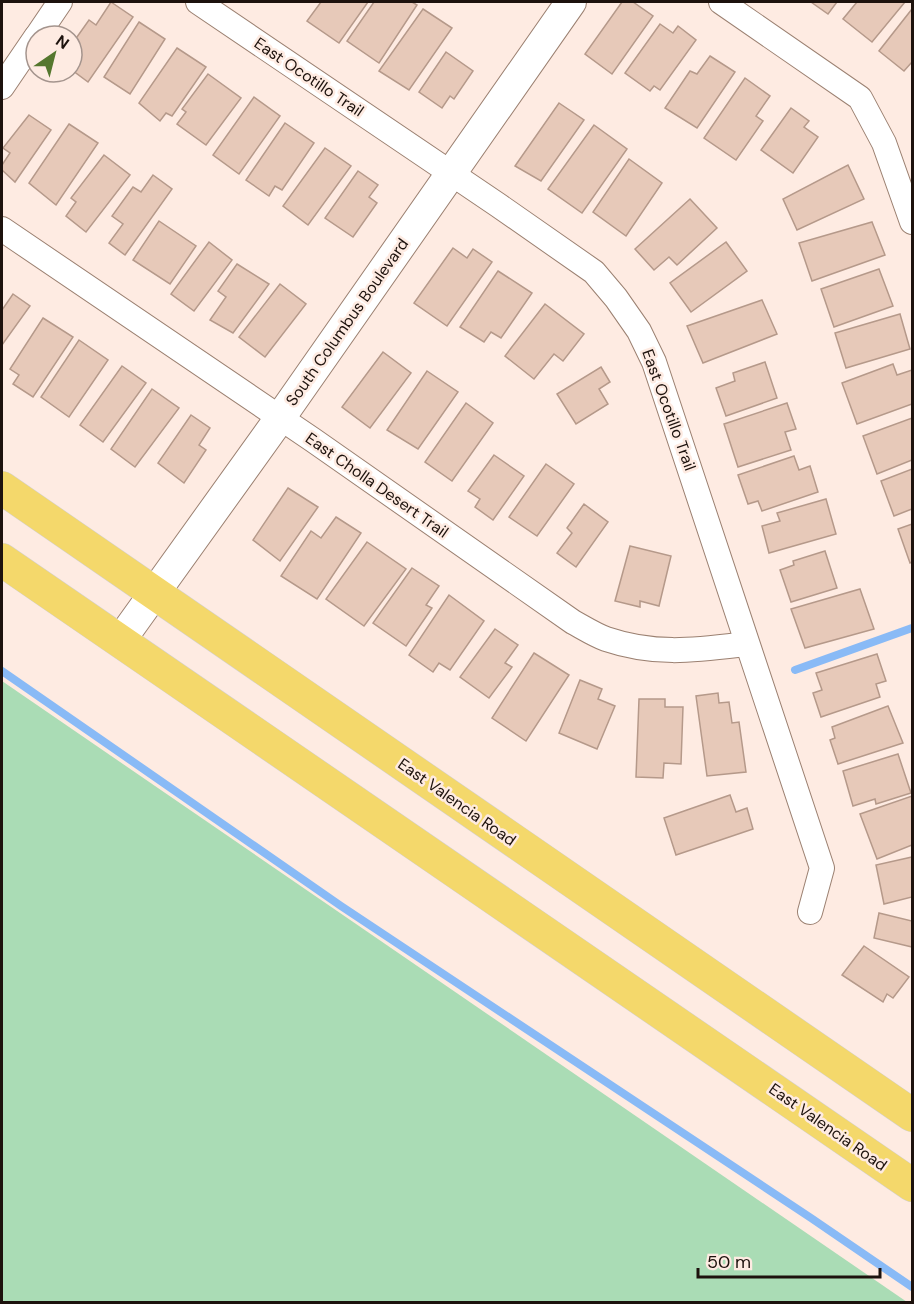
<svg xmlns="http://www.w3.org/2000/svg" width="914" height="1304" font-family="'DM Sans',sans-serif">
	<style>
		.green { fill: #aadcb5 }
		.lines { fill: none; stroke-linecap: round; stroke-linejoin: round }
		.stream { stroke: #89baf6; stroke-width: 8 }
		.building { fill: #e7c9b9; stroke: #b5998a; stroke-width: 1.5 }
		.minor-casing { stroke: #9b8071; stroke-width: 26 }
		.tertiary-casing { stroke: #9b8071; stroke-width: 32 }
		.primary-casing { stroke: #d2d0cf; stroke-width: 34 }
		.minor { stroke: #fff; stroke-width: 24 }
		.tertiary { stroke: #fff; stroke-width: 30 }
		.primary { stroke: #f4d86b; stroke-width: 33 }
		.labels { text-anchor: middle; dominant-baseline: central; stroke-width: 5; stroke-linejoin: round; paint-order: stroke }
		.street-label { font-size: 16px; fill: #1d120d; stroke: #feebe2 }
	</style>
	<rect width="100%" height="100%" fill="#feebe2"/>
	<polygon class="green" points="2,681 907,1302 2,1302"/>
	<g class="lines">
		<g class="stream">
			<polyline points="795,670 912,628"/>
			<polyline points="2,671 341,906 811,1218 912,1287"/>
		</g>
	</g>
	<g class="building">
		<polygon points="111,2 133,17 88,82 72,70 72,44 89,20 96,25"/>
		<polygon points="321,2 368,2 339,43 307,21"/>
		<polygon points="374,2 412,2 417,5 379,63 347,41"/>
		<polygon points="622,2 633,2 653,16 612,74 585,54"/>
		<polygon points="811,2 837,2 828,14"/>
		<polygon points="857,2 905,2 872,42 843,19"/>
		<polygon points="423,9 452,28 409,90 379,71"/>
		<polygon points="912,9 912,62 904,71 879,51"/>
		<polygon points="139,22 165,39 130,94 104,77"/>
		<polygon points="660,24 673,33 678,26 696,40 660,90 654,86 650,91 625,73"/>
		<polygon points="177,48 206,67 172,116 166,113 160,121 139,103"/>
		<polygon points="446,52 473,71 454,99 450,96 442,108 419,92"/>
		<polygon points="710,56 735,72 697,128 665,108 690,71 697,74"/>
		<polygon points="208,74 241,98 206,145 177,124 186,112 182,109"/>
		<polygon points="745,78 770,96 756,116 763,121 736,160 704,138"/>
		<polygon points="254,97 280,116 239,174 213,155"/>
		<polygon points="559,103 584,120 541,181 515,166"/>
		<polygon points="791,108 809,121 804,127 818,137 793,173 761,150"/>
		<polygon points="29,115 51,130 15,182 2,170 2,165 10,153 3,148"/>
		<polygon points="285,123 314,143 282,190 275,186 269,196 246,180"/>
		<polygon points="69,124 98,143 56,205 29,183"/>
		<polygon points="594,125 627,149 582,213 548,189"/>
		<polygon points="325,148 351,166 308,225 283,206"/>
		<polygon points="104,155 130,175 86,232 66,216 76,202 71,198"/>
		<polygon points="629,159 662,183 626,236 593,212"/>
		<polygon points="848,165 864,199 797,230 783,199"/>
		<polygon points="358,171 378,185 369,197 377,203 353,237 325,218"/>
		<polygon points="153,175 172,189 125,255 109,243 123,224 112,216 133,187 141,192"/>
		<polygon points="690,199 717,228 677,265 669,257 654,270 635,249"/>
		<polygon points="159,221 196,246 170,284 133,260"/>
		<polygon points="872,222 885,255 812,281 799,243"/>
		<polygon points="209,242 232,260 194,311 171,294"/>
		<polygon points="726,242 747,271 691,312 670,283"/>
		<polygon points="453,248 467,258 473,249 492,262 447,326 414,303"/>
		<polygon points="237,264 269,284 233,333 210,320 226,297 218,291"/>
		<polygon points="879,269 893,306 834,327 821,289"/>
		<polygon points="498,271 532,293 501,338 491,332 484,342 460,327"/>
		<polygon points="280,284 306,304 265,357 239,337"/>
		<polygon points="13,294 30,306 2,345 2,310"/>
		<polygon points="762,300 777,334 703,363 687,326"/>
		<polygon points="545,304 584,334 563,361 554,354 534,379 505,356"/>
		<polygon points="900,314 910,349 846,368 835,333"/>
		<polygon points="43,318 73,337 33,397 13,384 19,375 10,369"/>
		<polygon points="79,340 108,360 69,417 41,397"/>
		<polygon points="383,352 411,373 370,428 342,407"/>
		<polygon points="765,362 777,398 726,416 716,388 735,381 733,373"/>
		<polygon points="893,364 897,375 912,370 912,404 857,424 842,383"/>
		<polygon points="122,366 146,383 103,442 80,425"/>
		<polygon points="601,367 610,382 599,389 608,404 576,424 557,394"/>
		<polygon points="427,371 458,392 418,449 387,430"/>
		<polygon points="152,389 179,408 135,467 111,449"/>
		<polygon points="466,403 493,423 452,481 425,462"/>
		<polygon points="787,403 796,429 785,432 791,450 738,467 724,424"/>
		<polygon points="191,415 210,428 199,445 206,450 184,483 158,463"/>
		<polygon points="912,418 912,460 877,474 863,436"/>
		<polygon points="494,455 524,476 493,520 475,507 480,499 468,491"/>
		<polygon points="794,456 799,470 810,466 818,492 762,511 758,501 748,504 738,475"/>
		<polygon points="546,464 574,484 537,536 509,517"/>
		<polygon points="912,469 912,509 894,516 881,481"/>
		<polygon points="288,488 318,507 280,561 253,540"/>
		<polygon points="826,499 836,534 769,553 762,526 780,521 777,513"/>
		<polygon points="584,504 608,522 576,567 557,553 572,533 567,528"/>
		<polygon points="336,517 361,533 317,599 281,576 311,531 321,538"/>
		<polygon points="912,524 912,562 910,563 898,529"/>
		<polygon points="367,542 406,569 364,626 326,599"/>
		<polygon points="630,546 671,556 659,606 640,601 640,607 615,601"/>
		<polygon points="825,551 837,588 791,602 780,570 794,565 793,561"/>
		<polygon points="412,568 439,586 426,605 432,608 406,646 373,623"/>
		<polygon points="860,589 874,629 805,648 791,609"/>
		<polygon points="449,595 484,621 450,670 439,663 433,672 409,655"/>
		<polygon points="495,629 518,645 505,663 512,667 489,698 460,677"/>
		<polygon points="534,653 569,675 526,741 492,718"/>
		<polygon points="877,654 886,681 876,684 880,697 821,717 813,693 822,690 816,673"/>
		<polygon points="580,680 602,689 598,699 615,706 597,749 559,733"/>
		<polygon points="718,693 719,703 729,702 732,723 739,722 746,772 707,776 696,696"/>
		<polygon points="639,699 665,699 665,707 683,707 681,764 664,763 663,778 636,777"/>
		<polygon points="888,706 903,743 838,764 830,740 835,738 832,727"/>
		<polygon points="898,754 911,793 876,804 875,799 853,806 843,771"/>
		<polygon points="730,795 736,812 747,808 753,829 676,855 664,818"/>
		<polygon points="912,796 912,845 877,859 860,814"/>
		<polygon points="912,857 912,897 884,904 876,865"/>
		<polygon points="879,913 912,921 912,947 874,938"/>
		<polygon points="864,946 909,977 893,998 887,994 883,1002 842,975"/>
	</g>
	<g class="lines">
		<defs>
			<g id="minor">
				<polyline points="198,2 498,205 594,272 616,298 639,331 654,362 822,868 810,912"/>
				<polyline points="721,2 860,98 884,143 912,222"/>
				<polyline points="37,36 60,2"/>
				<polyline points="2,87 36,37"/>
				<path d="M2,229L313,440L573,622C584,628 595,635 606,639C656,656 696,650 746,644"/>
			</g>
			<polyline id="tertiary" points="120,641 280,418 571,2"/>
			<g id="primary">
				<polyline points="2,488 912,1115"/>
				<polyline points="2,560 912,1185"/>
			</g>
		</defs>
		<use href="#minor" class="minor-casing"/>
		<use href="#tertiary" class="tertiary-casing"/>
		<use href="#primary" class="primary-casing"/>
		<use href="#minor" class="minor"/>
		<use href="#tertiary" class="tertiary"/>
		<use href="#primary" class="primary"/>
	</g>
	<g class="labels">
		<g class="street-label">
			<text transform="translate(309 77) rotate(34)">East Ocotillo Trail</text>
			<text transform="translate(347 322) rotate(-55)">South Columbus Boulevard</text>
			<text transform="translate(669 410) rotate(70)">East Ocotillo Trail</text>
			<text transform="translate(377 485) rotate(35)">East Cholla Desert Trail</text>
			<text transform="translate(457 802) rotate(35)">East Valencia Road</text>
			<text transform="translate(828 1127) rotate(35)">East Valencia Road</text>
		</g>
	</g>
	<rect width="914" height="1304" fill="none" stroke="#1d120d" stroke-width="6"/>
	<g transform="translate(54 54) rotate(35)"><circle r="28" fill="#feebe2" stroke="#a4948d" stroke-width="1.5"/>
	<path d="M0-4.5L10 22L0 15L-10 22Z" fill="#55772e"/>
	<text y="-9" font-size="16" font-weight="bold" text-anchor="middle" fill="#1d120d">N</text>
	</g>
	<path d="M698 1268v9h182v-9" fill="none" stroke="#1d120d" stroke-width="3"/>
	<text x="707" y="1268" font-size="18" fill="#1d120d" stroke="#feebe2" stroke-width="4.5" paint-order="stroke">50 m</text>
</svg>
